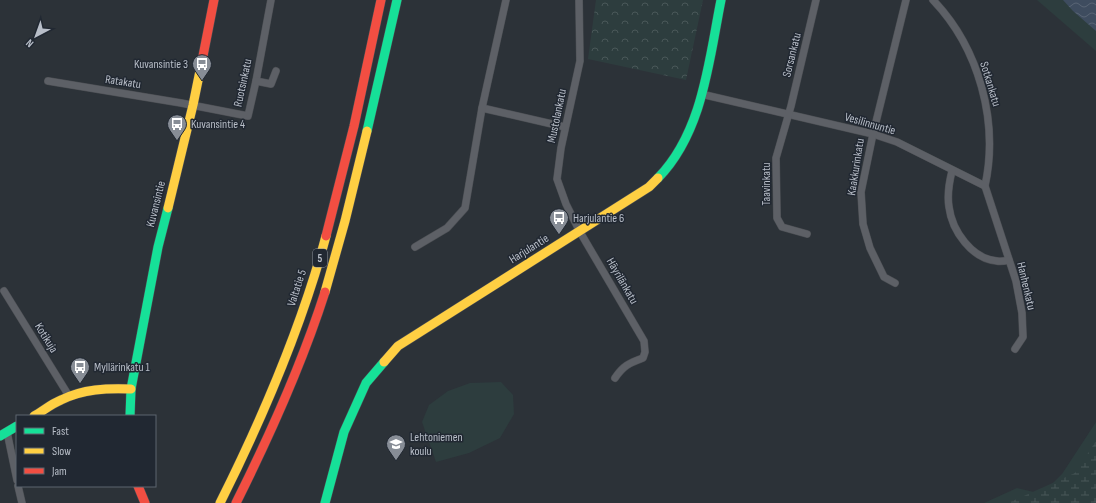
<svg xmlns="http://www.w3.org/2000/svg" width="1096" height="503" font-family="'Sofia Sans Condensed',sans-serif">
	<style>
		.green { fill: #2d3d3e }
		.forest { fill: url(#forest-crowns) }
		.wetland { fill: url(#wetland-marsh) }
		.water { fill: url(#water-waves) }
		.lines { fill: none; stroke-linecap: round; stroke-linejoin: round }
		.street-casing { stroke: #4b4e53; stroke-width: 8 }
		.fast-casing { stroke: #4b4e53; stroke-width: 10 }
		.slow-casing { stroke: #4b4e53; stroke-width: 10 }
		.jam-casing { stroke: #4b4e53; stroke-width: 10 }
		.street { stroke: #5d6066; stroke-width: 7 }
		.fast { stroke: #16e098; stroke-width: 9 }
		.slow { stroke: #ffcf43; stroke-width: 9 }
		.jam { stroke: #f24e42; stroke-width: 9 }
		.labels { text-anchor: middle; dominant-baseline: central; stroke-width: 3; stroke-linejoin: round; paint-order: stroke }
		.shield { fill: #212832; stroke: #8b919b; stroke-width: 1 }
		.shield-label { font-size: 11px; font-weight: bold; fill: #b8bec8 }
		.street-label { font-size: 12px; fill: #b8bec8; stroke: #212832 }
		.poi-label { font-size: 12px; fill: #b8bec8; stroke: #212832; text-anchor: start }
	</style>
	<defs>
		<pattern id="forest-crowns" width="20" height="18" patternUnits="userSpaceOnUse"><rect width="20" height="18" fill="#2d3d3e"/><path d="M2 6a3 3 0 1 1 6 0M12 15a3 3 0 1 1 6 0" fill="none" stroke="#495758"/></pattern>
		<pattern id="wetland-marsh" width="20" height="14" patternUnits="userSpaceOnUse"><rect width="20" height="14" fill="#2d3d3e"/><path d="M1 5h8M5 5V1M11 12h8M15 12V8" fill="none" stroke="#495758"/></pattern>
		<pattern id="water-waves" width="16" height="10" patternUnits="userSpaceOnUse"><rect width="16" height="10" fill="#3e4c5f"/><path d="M0 5q4-4 8 0t8 0" fill="none" stroke="#586474"/></pattern>
	</defs>
	<rect width="100%" height="100%" fill="#2c3238"/>
	<g class="green">
		<polygon points="1037,0 1096,0 1096,51"/>
		<polygon points="501,382 513,395 514,414 500,438 469,453 436,462 422,422 429,405 448,391 470,383"/>
		<polygon points="1096,422 1096,503 984,503 1017,488 1042,494 1062,474"/>
	</g>
	<polygon class="forest" points="596,0 703,0 686,80 588,59"/>
	<polygon class="wetland" points="1096,441 1096,503 1008,503 1075,473"/>
	<polygon class="water" points="1063,0 1096,0 1096,31 1073,11"/>
	<g class="lines">
		<defs>
			<g id="street">
				<path d="M579,0L580,61L561,148L557,179L566,204L580,232L644,341L645,352L643,358C629,363 623,366 615,378"/>
				<path d="M933,0C979,48 999,121 985,186"/>
				<polyline points="48,81 181,103 248,116 256,81 271,0"/>
				<polyline points="256,81 271,84 276,71"/>
				<polyline points="701,94 873,134 897,142 985,186 1016,281 1022,313 1023,337 1015,349"/>
				<polyline points="482,108 565,127"/>
				<path d="M952,171C949,183 947,195 949,207C952,231 972,259 997,261C1001,262 1005,261 1009,260"/>
				<polyline points="807,234 782,227 777,218 776,158 791,106 816,0"/>
				<polyline points="415,247 447,228 465,208 482,108 506,0"/>
				<polyline points="895,283 884,277 870,248 863,224 861,192 873,134 906,0"/>
				<polyline points="4,291 69,396"/>
				<polyline points="7,432 17,480"/>
				<polyline points="18,486 22,503"/>
			</g>
			<g id="fast">
				<polyline points="367,131 397,0"/>
				<path d="M658,178C703,132 709,60 721,0"/>
				<polyline points="130,416 131,389 158,247 168,208"/>
				<polyline points="0,436 17,426"/>
				<polyline points="325,503 344,432 366,383 384,362"/>
			</g>
			<g id="slow">
				<polyline points="168,208 193,105 202,61"/>
				<polyline points="325,292 345,221 367,131"/>
				<polyline points="384,362 398,346 649,187 658,178"/>
				<path d="M34,416C43,411 51,404 61,400C83,389 107,388 131,389"/>
				<path d="M220,503C263,417 301,329 326,236"/>
			</g>
			<g id="jam">
				<polyline points="202,61 214,0"/>
				<polyline points="326,236 354,126 381,0"/>
				<polyline points="138,486 145,503"/>
				<path d="M236,503C270,435 302,364 325,292"/>
			</g>
		</defs>
		<use href="#street" class="street-casing"/>
		<use href="#fast" class="fast-casing"/>
		<use href="#slow" class="slow-casing"/>
		<use href="#jam" class="jam-casing"/>
		<use href="#street" class="street"/>
		<use href="#fast" class="fast"/>
		<use href="#slow" class="slow"/>
		<use href="#jam" class="jam"/>
	</g>
	<defs>
		<symbol id="bus-pin" viewBox="-11 -11 22 30"><path d="M0 17L-7.5 6A9.5 9.5 0 1 1 7.5 6Z" fill="#878d96" stroke="#212832"/><path d="M-5-6H5V4H4V6H2V4H-2V6H-4V4H-5ZM-3.5-4V0h7V-4ZM-3.5 1.2v1.5H-2V1.2ZM2 1.2v1.5H3.5V1.2Z" fill="#fff"/></symbol>
		<symbol id="school-pin" viewBox="-11 -11 22 30"><path d="M0 17L-7.5 6A9.5 9.5 0 1 1 7.5 6Z" fill="#878d96" stroke="#212832"/><path d="M0-5L7-2L0 1L-7-2ZM-4 1L0 2.5L4 1V4Q0 6-4 4Z" fill="#fff"/></symbol>
	</defs>
	<g fill-rule="evenodd">
		<use href="#bus-pin" x="191" y="53" width="22" height="30"/>
		<use href="#bus-pin" x="166" y="113" width="22" height="30"/>
		<use href="#bus-pin" x="548" y="207" width="22" height="30"/>
		<use href="#bus-pin" x="69" y="356" width="22" height="30"/>
		<use href="#school-pin" x="385" y="433" width="22" height="30"/>
	</g>
	<g class="labels">
		<rect class="shield" x="313" y="249" width="14" height="18" rx="3"/>
		<g class="shield-label">
			<text x="320" y="258">5</text>
		</g>
		<g class="street-label">
			<text transform="translate(792 55) rotate(-76)">Sorsankatu</text>
			<text transform="translate(123 82) rotate(9)">Ratakatu</text>
			<text transform="translate(243 83) rotate(-78)">Ruotsinkatu</text>
			<text transform="translate(990 84) rotate(73)">Sotkankatu</text>
			<text transform="translate(557 116) rotate(-78)">Mustolankatu</text>
			<text transform="translate(870 124) rotate(16)">Vesilinnuntie</text>
			<text transform="translate(856 167) rotate(-81)">Kaakkurinkatu</text>
			<text transform="translate(766 184) rotate(-90)">Taavinkatu</text>
			<text transform="translate(156 204) rotate(-76)">Kuvansintie</text>
			<text transform="translate(529 249) rotate(-32)">Harjulantie</text>
			<text transform="translate(622 281) rotate(60)">Häyrilänkatu</text>
			<text transform="translate(1026 286) rotate(77)">Hanhenkatu</text>
			<text transform="translate(297 288) rotate(-72)">Valtatie 5</text>
			<text transform="translate(46 338) rotate(58)">Kotikuja</text>
		</g>
		<g class="poi-label">
			<text x="188" y="64" text-anchor="end">Kuvansintie 3</text>
			<text x="191" y="124">Kuvansintie 4</text>
			<text x="573" y="218">Harjulantie 6</text>
			<text x="94" y="367">Myllärinkatu 1</text>
			<text x="410" y="437">Lehtoniemen<tspan x="410" dy="14">koulu</tspan></text>
		</g>
	</g>
	<rect x="16" y="415" width="140" height="72" fill="#212832" stroke="#5d646e"/>
	<rect x="24" y="428" width="20" height="6" fill="#16e098" stroke="#5d646e"/>
	<text x="52" y="435" font-size="12" fill="#b8bec8">Fast</text>
	<rect x="24" y="448" width="20" height="6" fill="#ffcf43" stroke="#5d646e"/>
	<text x="52" y="455" font-size="12" fill="#b8bec8">Slow</text>
	<rect x="24" y="468" width="20" height="6" fill="#f24e42" stroke="#5d646e"/>
	<text x="52" y="475" font-size="12" fill="#b8bec8">Jam</text>
	<g transform="translate(36 36) rotate(221)" stroke="#212832" stroke-width="3" paint-order="stroke">
	<path d="M0-3L7 15L0 10L-7 15Z" fill="#b8bec8"/>
	<text y="-6" font-size="11" font-weight="bold" text-anchor="middle" fill="#b8bec8">N</text>
	</g>
</svg>
